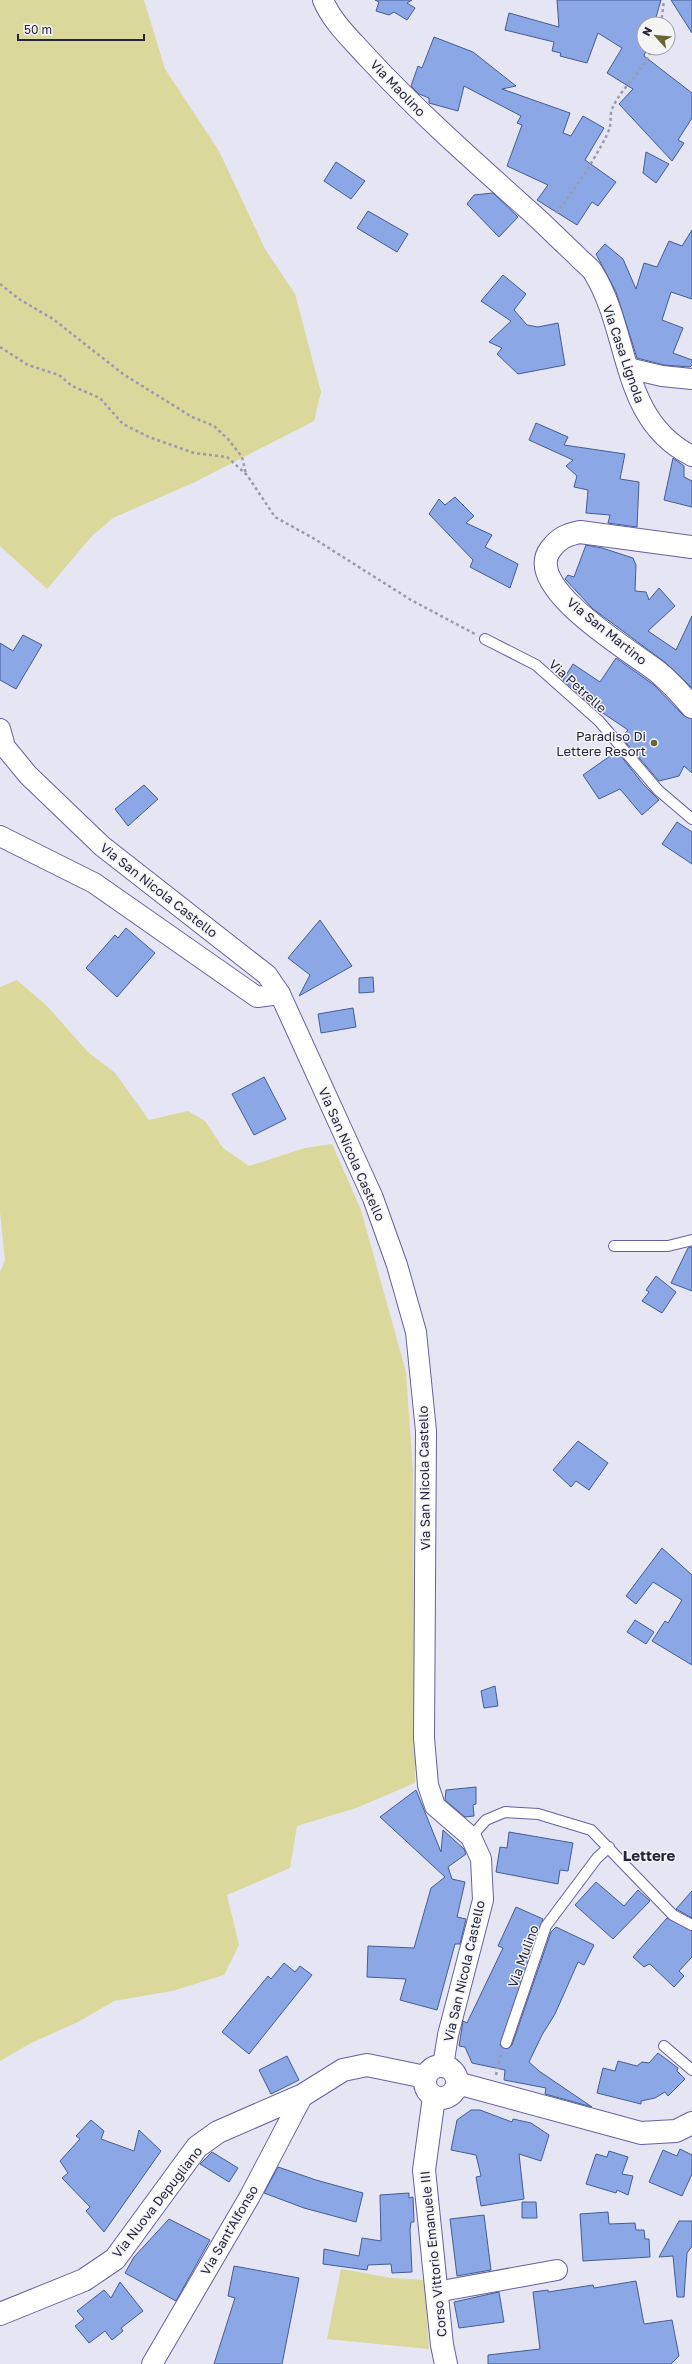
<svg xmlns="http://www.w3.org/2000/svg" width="692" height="2364" font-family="'Golos Text',sans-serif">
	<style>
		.green { fill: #dbd89c }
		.building { fill: #8ba7e6; stroke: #445d96 }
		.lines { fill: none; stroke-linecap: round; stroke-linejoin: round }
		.lane-casing { stroke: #6561a0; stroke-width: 12 }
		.street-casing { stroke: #6561a0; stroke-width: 22 }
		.secondary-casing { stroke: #6561a0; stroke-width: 24 }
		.path { stroke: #9b9bae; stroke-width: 2.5; stroke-dasharray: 3 3; stroke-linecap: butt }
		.lane { stroke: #fff; stroke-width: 10 }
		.street { stroke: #fff; stroke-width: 20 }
		.secondary { stroke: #fff; stroke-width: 22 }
		.poi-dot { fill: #696633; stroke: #f4f4f4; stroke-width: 1.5 }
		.labels { text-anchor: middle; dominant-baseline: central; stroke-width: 3; stroke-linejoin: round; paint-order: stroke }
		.street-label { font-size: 13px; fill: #262540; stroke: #f4f4f4 }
		.poi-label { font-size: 13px; fill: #262540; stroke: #f4f4f4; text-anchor: end }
		.quarter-label { font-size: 15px; font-weight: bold; fill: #262540; stroke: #f4f4f4 }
	</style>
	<rect width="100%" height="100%" fill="#e5e5f3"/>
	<g class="green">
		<polygon points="0,0 144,0 165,69 219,151 265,249 295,294 321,392 314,421 195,482 113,518 92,536 47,589 0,546"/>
		<polygon points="17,980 47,1006 88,1052 115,1073 149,1120 188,1111 205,1121 223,1148 249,1166 305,1148 332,1144 361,1210 406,1372 413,1472 415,1783 356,1808 297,1826 290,1868 227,1895 239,1945 224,1975 172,1991 114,2001 78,2022 31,2043 0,2061 0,1272 5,1260 0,1212 0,987"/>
		<polygon points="341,2269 391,2278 424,2280 429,2349 327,2339"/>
	</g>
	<g class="building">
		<polygon points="375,0 412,0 407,3 415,8 407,20 394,12 389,15 376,11 379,2"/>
		<polygon points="557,0 661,0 654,24 644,24 644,48 647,48 644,56 692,93 692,118 678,140 684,143 672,161 619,104 633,89 607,73 622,48 598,33 587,63 560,56 561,53 552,51 554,42 505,30 509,13 559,27"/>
		<polygon points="671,0 692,0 692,33"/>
		<polygon points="434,37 473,52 516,86 502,89 570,113 563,133 571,136 583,116 604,128 585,160 616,182 598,206 592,202 577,225 537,200 548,185 507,166 522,125 517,123 521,116 464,86 458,111 429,103 429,98 419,94 411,86 418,66 422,68"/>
		<polygon points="646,152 669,164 656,183 643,173"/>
		<polygon points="336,162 365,181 351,199 324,181"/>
		<polygon points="493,193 518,217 499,237 467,204 474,195"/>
		<polygon points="368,211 408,234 397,252 357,228"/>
		<polygon points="692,230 692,299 671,292 662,320 683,328 673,353 692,360 692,365 690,367 664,365 637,358 616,292 596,254 605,244 623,259 636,289 644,263 657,267 669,241 682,246"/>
		<polygon points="503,275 526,294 514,310 527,325 538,327 558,323 565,365 518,374 497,354 502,348 489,342 511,321 481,301"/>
		<polygon points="536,423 568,437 564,445 625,454 620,479 639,482 637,527 608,523 610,515 586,513 588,490 574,487 577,476 566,466 573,460 529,440"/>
		<polygon points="673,458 684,466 684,477 692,481 692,507 664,500"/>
		<polygon points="455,497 474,516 466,523 492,535 485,547 518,564 510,588 470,567 473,560 429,514 439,499 445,505"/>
		<polygon points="586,545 602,548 633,558 636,565 635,591 646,592 649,600 659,588 675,606 648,631 676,650 692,616 692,688 666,663 593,609 565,579 568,575 574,577"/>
		<polygon points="23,635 42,645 16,689 0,680 0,643 13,651"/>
		<polygon points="616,658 654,685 683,715 692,719 692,773 684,766 679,776 659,781 621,737 628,730 588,703 563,680 573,664 600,682"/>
		<polygon points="617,751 643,784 659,800 642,815 620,789 599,799 583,775"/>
		<polygon points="144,785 158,799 128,826 115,809"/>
		<polygon points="677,822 692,832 692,864 662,844"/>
		<polygon points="320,920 352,966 299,996 310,975 288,958"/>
		<polygon points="126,928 155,953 117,997 86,968 115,935 118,938"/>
		<polygon points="373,977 374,992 359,993 359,978"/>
		<polygon points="353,1008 356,1027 321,1033 318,1014"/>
		<polygon points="264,1077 286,1119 254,1135 232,1094"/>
		<polygon points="692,1247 692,1291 671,1283 688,1248"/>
		<polygon points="656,1276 676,1292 662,1313 642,1301 649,1292 646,1290"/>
		<polygon points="578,1441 608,1463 589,1490 576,1481 571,1487 553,1470"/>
		<polygon points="662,1548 692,1575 692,1665 652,1641 665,1621 668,1623 682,1600 653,1582 636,1604 626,1596"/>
		<polygon points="635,1620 654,1632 646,1644 627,1632"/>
		<polygon points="495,1686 498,1706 484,1708 481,1691"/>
		<polygon points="476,1787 476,1804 473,1805 474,1816 465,1817 445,1800 446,1790"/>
		<polygon points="416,1790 441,1852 443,1830 464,1849 466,1854 448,1867 452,1879 465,1882 457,1917 466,1919 460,1944 455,1944 437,2010 400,2000 406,1979 367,1977 368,1946 414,1948 431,1888 445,1877 380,1817"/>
		<polygon points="509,1832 573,1843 568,1871 560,1870 558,1884 496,1872 500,1847 507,1848"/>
		<polygon points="596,1882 624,1906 638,1890 650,1901 613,1939 575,1905"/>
		<polygon points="692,1891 692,1918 676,1909"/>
		<polygon points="516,1907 543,1919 500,2045 507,2049 512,2045 551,1932 556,1927 594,1945 584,1965 578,1962 555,2014 542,2035 529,2062 539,2071 592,2107 545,2094 546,2088 504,2080 505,2070 472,2063 465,2047 459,2046 463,2021 467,2023 503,1948 498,1946"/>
		<polygon points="667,1918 692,1931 692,1957 679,1971 684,1976 674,1987 651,1965 649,1964 644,1967 633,1957"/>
		<polygon points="284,1963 295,1972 300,1966 312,1975 249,2054 222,2032 268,1976 271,1979"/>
		<polygon points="658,2053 678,2068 677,2071 685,2079 668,2096 665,2092 655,2098 641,2101 641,2104 597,2093 603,2068 615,2071 618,2061 637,2066 642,2062 649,2063"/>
		<polygon points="287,2056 299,2080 271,2094 259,2070"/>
		<polygon points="471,2110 480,2110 512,2122 513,2119 531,2123 549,2135 541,2161 519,2154 524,2199 481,2206 476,2177 481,2176 476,2155 451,2150 457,2120"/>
		<polygon points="91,2120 104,2131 101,2139 134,2151 139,2130 161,2151 104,2232 86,2211 90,2207 62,2178 68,2173 60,2161 80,2139 76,2136"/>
		<polygon points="680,2149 692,2155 692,2174 682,2196 649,2182 663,2150 677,2156"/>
		<polygon points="609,2151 628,2157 622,2174 633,2176 628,2195 617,2190 616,2193 586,2184 596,2154 607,2157"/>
		<polygon points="212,2152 238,2168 229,2182 200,2164"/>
		<polygon points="278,2167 316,2180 363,2193 356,2222 304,2208 264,2193"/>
		<polygon points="409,2193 409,2198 413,2197 414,2222 411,2222 410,2230 412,2272 392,2273 391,2264 368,2265 367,2270 323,2264 324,2249 359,2256 362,2238 381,2241 380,2195"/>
		<polygon points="522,2202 536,2202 537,2218 522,2218"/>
		<polygon points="608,2212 609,2224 635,2223 636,2230 644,2230 645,2239 649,2239 650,2257 583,2261 580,2214"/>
		<polygon points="484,2215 491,2270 457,2276 450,2219"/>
		<polygon points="169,2219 210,2240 176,2301 125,2273 134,2257"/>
		<polygon points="679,2221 692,2221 692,2246 687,2253 684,2297 677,2297 673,2256 659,2257"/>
		<polygon points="234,2266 299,2278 282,2364 214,2364 235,2298 228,2296"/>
		<polygon points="636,2281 644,2324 672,2320 679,2356 671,2364 488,2364 488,2355 540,2349 533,2292 548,2290 548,2292 593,2285 594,2288"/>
		<polygon points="120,2282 143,2311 121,2328 123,2331 112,2340 105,2331 89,2343 75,2326 84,2319 77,2311 104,2290 111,2298"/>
		<polygon points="499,2292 504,2322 459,2328 454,2302"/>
	</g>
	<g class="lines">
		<defs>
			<g id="lane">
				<polyline points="485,639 536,665 599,721 658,790 692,819"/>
				<polyline points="614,1246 668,1246 692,1240"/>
				<polyline points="471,1837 486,1820 505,1812 538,1814 591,1830 673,1915 692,1925"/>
				<polyline points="506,2043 546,1926 597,1858 609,1847"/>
				<polyline points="664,2046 692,2070"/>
			</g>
			<g id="street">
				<path d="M323,0C332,22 351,39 367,57C419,113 477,164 534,215C548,228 562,242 576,255C581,261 589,266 593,272C631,333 619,420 692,456"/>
				<polyline points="628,368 662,376 692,379"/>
				<polyline points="0,729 5,747 28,775 102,846 267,975 280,994 373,1198 397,1265 416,1332 426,1431 424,1738 428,1785 435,1806 471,1837 481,1859 483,1900 448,2035 443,2066"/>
				<polyline points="0,836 94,883 257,997 280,994"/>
				<polyline points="436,2292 557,2270"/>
				<polyline points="152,2364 250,2196 303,2095"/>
			</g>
			<g id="secondary">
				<path d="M692,547L580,532C566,535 559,538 550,550C523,588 634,653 658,672C670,682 682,695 692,707"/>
				<circle cx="441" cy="2082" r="16"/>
				<polyline points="457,2083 641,2133 676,2131 692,2123"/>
				<polyline points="434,2097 424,2170 442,2345 446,2364"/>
				<polyline points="0,2314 84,2280 115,2259 197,2147 218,2132 303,2095 343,2070 367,2065 425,2077"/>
			</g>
		</defs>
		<use href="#lane" class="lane-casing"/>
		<use href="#street" class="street-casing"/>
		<use href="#secondary" class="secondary-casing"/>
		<g class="path">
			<polyline points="661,24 664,0"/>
			<path d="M556,213C570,197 604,146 610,127C611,121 610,114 612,109C622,86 644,71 652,48"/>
			<polyline points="0,284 19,299 53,319 123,374 192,417 214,426 228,439 242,457 246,474"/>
			<polyline points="0,347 28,365 59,375 72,386 100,398 123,424 149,437 194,453 227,457 247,475 275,517 313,538 411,600 475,634"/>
			<polyline points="496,2075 501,2054"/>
		</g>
		<use href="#lane" class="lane"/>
		<use href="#street" class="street"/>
		<use href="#secondary" class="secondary"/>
	</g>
	<circle class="poi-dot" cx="654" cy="743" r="4"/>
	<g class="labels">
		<g class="street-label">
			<text transform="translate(398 88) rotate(46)">Via Maolino</text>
			<text transform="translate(624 354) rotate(71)">Via Casa Lignola</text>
			<text transform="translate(607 631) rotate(39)">Via San Martino</text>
			<text transform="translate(578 686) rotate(42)">Via Petrelle</text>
			<text transform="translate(159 890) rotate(38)">Via San Nicola Castello</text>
			<text transform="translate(352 1154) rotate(66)">Via San Nicola Castello</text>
			<text transform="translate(424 1478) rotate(-91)">Via San Nicola Castello</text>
			<text transform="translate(523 1956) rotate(-70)">Via Mulino</text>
			<text transform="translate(464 1971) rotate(-77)">Via San Nicola Castello</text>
			<text transform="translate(157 2202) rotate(-52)">Via Nuova Depugliano</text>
			<text transform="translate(229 2230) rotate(-60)">Via Sant'Alfonso</text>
			<text transform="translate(433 2254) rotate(-96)">Corso Vittorio Emanuele III</text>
		</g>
		<g class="poi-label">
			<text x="646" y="736">Paradiso Di<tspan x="646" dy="15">Lettere Resort</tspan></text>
		</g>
		<g class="quarter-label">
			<text x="649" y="1855">Lettere</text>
		</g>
	</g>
	<g transform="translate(656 36) rotate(297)"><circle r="19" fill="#f4f4f4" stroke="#a2a1ac"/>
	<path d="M0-3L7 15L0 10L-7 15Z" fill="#696633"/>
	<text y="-6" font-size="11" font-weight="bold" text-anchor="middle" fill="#262540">N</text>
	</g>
	<path d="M18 34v6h126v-6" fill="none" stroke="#262540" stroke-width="2"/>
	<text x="24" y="34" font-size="12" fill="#262540" stroke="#f4f4f4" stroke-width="3" paint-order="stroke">50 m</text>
</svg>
